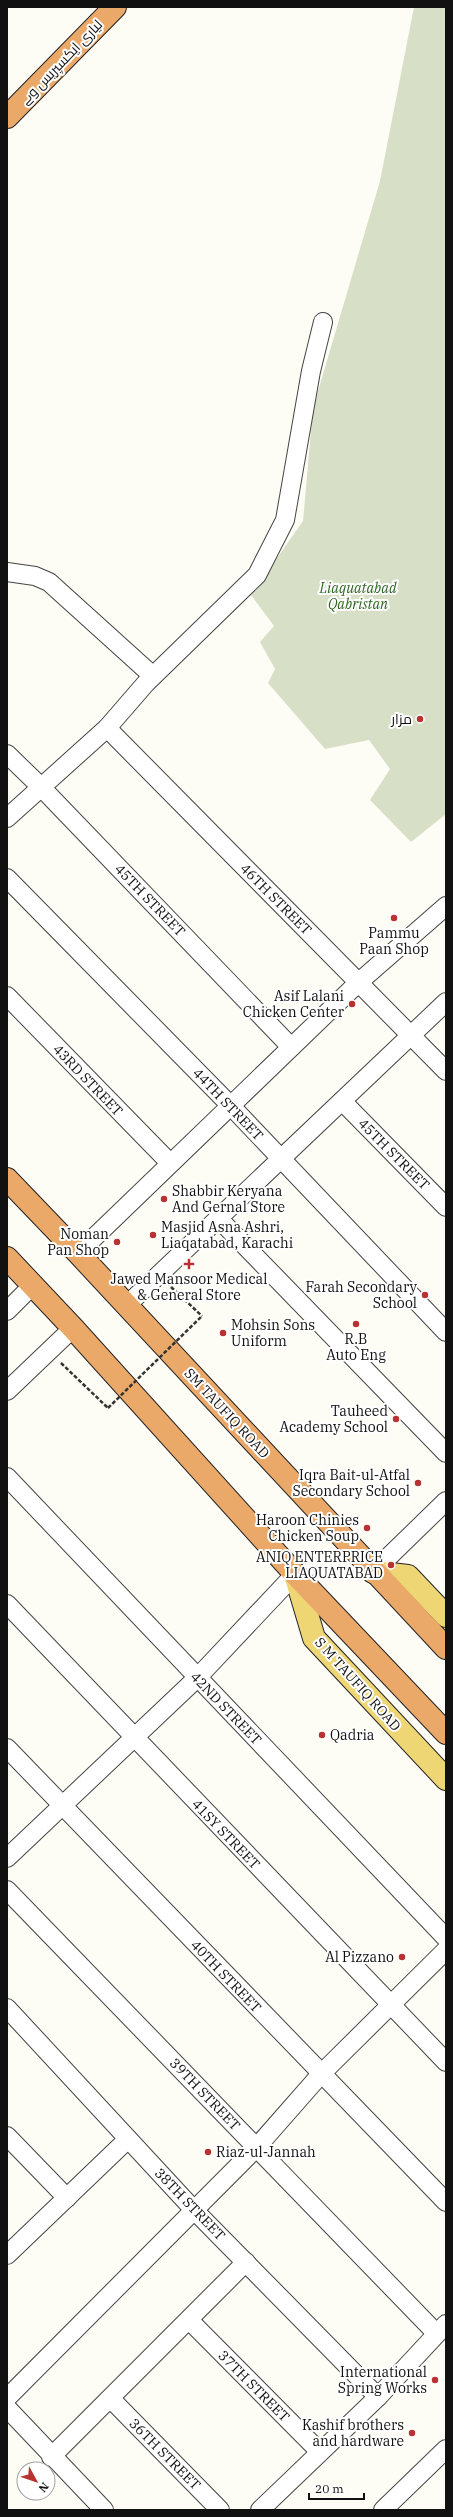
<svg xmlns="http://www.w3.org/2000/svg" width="453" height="2517" font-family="'IBM Plex Serif',Cairo,serif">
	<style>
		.cemetery { fill: #d7e0c6 }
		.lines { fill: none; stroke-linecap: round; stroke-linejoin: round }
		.minor-casing { stroke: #444; stroke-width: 20 }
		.major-casing { stroke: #222; stroke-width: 24 }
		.highway-casing { stroke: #222; stroke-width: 24 }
		.path { stroke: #333; stroke-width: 2.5; stroke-dasharray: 4 2; stroke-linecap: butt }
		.minor { stroke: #fff; stroke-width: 18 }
		.major { stroke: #eed675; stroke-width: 22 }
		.highway { stroke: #eaa968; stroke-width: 22 }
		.path-bridge { stroke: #333; stroke-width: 2.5; stroke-dasharray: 4 2; stroke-linecap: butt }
		.poi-dot { fill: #b83232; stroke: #fff; stroke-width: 1.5 }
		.labels { text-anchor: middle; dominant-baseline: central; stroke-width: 4; stroke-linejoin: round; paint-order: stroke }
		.street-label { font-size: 14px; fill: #111; stroke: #fff }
		.park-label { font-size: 14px; font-style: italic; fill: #2f6524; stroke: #fff }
		.poi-label { font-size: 14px; fill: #111; stroke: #fff; text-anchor: end }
	</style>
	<rect width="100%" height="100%" fill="#fefdf5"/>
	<polygon class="cemetery" points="414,7 446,7 446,814 411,842 370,800 390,769 369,740 325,749 268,683 275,669 260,642 274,626 251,595 303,521 313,408 380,181"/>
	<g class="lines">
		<defs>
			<g id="minor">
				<polyline points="7,572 35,576 49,582 153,676"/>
				<polyline points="107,728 446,1071"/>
				<polyline points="7,754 41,787 291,1047"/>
				<polyline points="7,818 107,728 146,683 257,575 285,520 311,371 323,322"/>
				<polyline points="7,878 230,1105 446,1332"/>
				<polyline points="7,996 170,1163"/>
				<polyline points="342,1101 446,1207"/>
				<polyline points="218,1218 446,1453"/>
				<polyline points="78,1253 359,982 446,906"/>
				<polyline points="127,1305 446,1002"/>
				<polyline points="7,1311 33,1285"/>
				<polyline points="7,1391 73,1328"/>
				<polyline points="7,1477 446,1938"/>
				<polyline points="373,1572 446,1501"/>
				<polyline points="7,1604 446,2062"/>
				<polyline points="7,1748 446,2202"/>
				<polyline points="7,1858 197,1678 295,1574"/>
				<polyline points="7,1890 436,2333"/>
				<polyline points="7,2008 194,2210 378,2397"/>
				<polyline points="7,2136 67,2198"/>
				<polyline points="7,2255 128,2139"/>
				<polyline points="189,2320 320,2452"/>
				<polyline points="7,2398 256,2148 321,2074 446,1950"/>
				<polyline points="111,2399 220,2510"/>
				<polyline points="7,2408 104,2510"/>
				<polyline points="51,2457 246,2262"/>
				<polyline points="260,2510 378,2397 446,2324"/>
				<polyline points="383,2510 446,2449"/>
			</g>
			<g id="major">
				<polyline points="373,1572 408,1576 446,1616"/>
				<polyline points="295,1574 314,1638 446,1779"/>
			</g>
			<g id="highway">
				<polyline points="7,117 115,7"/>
				<polyline points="7,1179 78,1253 446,1648"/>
				<polyline points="7,1258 73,1328 295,1574 446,1733"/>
			</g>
		</defs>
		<use href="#minor" class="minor-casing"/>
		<use href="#major" class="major-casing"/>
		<use href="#highway" class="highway-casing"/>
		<g class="path">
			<polyline points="171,1287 202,1316"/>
			<polyline points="61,1363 108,1408"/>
		</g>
		<use href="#minor" class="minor"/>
		<use href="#major" class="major"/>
		<use href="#highway" class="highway"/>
		<polyline class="path-bridge" points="108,1408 202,1316"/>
	</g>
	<g class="poi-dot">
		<circle cx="420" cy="719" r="4"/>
		<circle cx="394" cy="918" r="4"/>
		<circle cx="352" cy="1004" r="4"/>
		<circle cx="164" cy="1199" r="4"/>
		<circle cx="153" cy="1235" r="4"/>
		<circle cx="117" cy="1242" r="4"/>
		<path d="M187 1258h4v4h4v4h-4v4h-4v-4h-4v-4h4z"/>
		<circle cx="425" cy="1295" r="4"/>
		<circle cx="356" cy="1324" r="4"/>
		<circle cx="223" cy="1333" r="4"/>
		<circle cx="396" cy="1419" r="4"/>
		<circle cx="418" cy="1483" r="4"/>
		<circle cx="367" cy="1528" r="4"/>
		<circle cx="391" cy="1565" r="4"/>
		<circle cx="322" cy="1735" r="4"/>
		<circle cx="402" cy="1957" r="4"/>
		<circle cx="208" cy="2152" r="4"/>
		<circle cx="435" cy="2380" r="4"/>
		<circle cx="412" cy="2433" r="4"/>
	</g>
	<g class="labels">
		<g class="street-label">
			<text transform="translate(61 62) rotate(-46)">لیاری ایکسپریس وے</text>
			<text transform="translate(276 899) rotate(45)">46TH STREET</text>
			<text transform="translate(150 900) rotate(46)">45TH STREET</text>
			<text transform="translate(88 1080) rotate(46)">43RD STREET</text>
			<text transform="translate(228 1104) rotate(46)">44TH STREET</text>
			<text transform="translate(394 1154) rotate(45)">45TH STREET</text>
			<text transform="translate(227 1413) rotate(47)">SM TAUFIQ ROAD</text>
			<text transform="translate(358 1684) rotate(48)">S M TAUFIQ ROAD</text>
			<text transform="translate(226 1708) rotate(46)">42ND STREET</text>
			<text transform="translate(226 1834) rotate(46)">41SY STREET</text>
			<text transform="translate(226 1976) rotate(46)">40TH STREET</text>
			<text transform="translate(205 2094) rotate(46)">39TH STREET</text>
			<text transform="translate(190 2204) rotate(46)">38TH STREET</text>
			<text transform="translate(254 2386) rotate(45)">37TH STREET</text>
			<text transform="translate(165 2454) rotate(45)">36TH STREET</text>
		</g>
		<g class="park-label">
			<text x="358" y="588">Liaquatabad<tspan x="358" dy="16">Qabristan</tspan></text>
		</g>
		<g class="poi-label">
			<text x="412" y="719">مزار</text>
			<text x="394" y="933" text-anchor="middle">Pammu<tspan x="394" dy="16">Paan Shop</tspan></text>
			<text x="344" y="996">Asif Lalani<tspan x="344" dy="16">Chicken Center</tspan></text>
			<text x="172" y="1191" text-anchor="start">Shabbir Keryana<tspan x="172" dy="16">And Gernal Store</tspan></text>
			<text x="161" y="1227" text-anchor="start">Masjid Asna Ashri,<tspan x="161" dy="16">Liaqatabad, Karachi</tspan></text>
			<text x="109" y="1234">Noman<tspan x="109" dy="16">Pan Shop</tspan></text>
			<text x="189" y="1279" text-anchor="middle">Jawed Mansoor Medical<tspan x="189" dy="16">&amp; General Store</tspan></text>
			<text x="417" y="1287">Farah Secondary<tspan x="417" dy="16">School</tspan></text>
			<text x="231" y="1325" text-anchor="start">Mohsin Sons<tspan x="231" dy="16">Uniform</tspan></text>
			<text x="356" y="1339" text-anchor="middle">R.B<tspan x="356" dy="16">Auto Eng</tspan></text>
			<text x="388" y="1411">Tauheed<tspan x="388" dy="16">Academy School</tspan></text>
			<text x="410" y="1475">Iqra Bait-ul-Atfal<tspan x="410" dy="16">Secondary School</tspan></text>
			<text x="359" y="1520">Haroon Chinies<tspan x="359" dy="16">Chicken Soup</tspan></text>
			<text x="383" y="1557">ANIQ ENTERPRICE<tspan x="383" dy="16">LIAQUATABAD</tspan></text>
			<text x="330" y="1735" text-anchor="start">Qadria</text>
			<text x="394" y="1957">Al Pizzano</text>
			<text x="216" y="2152" text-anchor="start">Riaz-ul-Jannah</text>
			<text x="427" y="2372">International<tspan x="427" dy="16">Spring Works</tspan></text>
			<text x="404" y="2425">Kashif brothers<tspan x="404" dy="16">and hardware</tspan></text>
		</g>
	</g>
	<rect width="453" height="2517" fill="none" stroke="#111111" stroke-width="16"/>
	<g transform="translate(36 2481) rotate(130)"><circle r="19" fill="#ffffff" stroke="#a0a0a0"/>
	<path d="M0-3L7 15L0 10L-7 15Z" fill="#b83232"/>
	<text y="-6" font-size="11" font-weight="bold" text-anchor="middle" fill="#111111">N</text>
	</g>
	<path d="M309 2493v6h55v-6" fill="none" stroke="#111111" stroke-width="2"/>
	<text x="315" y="2493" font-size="12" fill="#111111" stroke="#ffffff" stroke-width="3" paint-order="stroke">20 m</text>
</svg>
